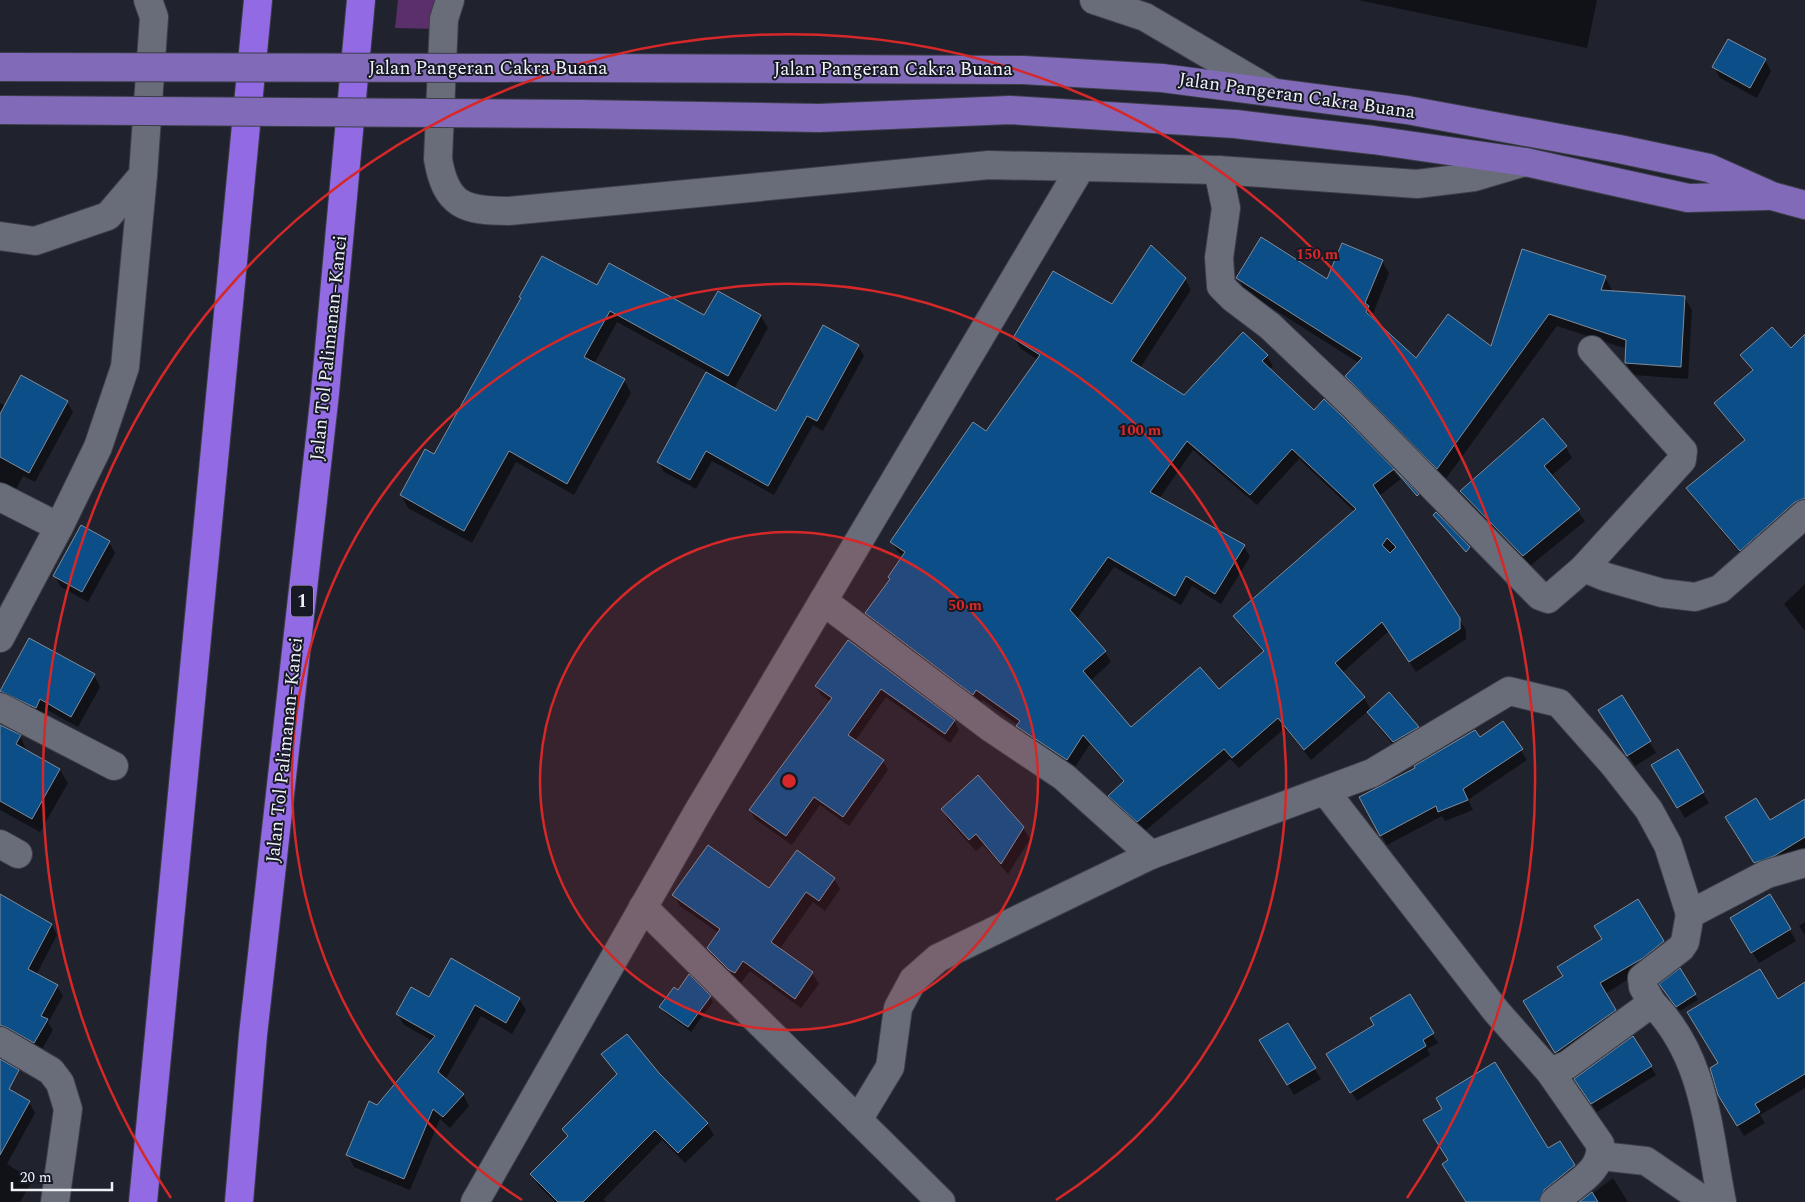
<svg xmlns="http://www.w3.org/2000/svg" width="1805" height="1202" font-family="Spectral,serif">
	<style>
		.green { fill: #5b2f69 }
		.shadow { fill: #0007; fill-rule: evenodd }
		.building { fill: #0c4e88; stroke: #828c98; fill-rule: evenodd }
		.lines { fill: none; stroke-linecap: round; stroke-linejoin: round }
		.minor-casing { stroke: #3c3e48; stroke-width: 30 }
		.major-casing { stroke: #3c3e48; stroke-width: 30 }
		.highway-casing { stroke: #3c3e48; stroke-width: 30 }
		.minor { stroke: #696c79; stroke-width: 28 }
		.major { stroke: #816bb9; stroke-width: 28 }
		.highway { stroke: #916ae4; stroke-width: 28 }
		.major-bridge-casing { stroke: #3c3e48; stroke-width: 30; stroke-linecap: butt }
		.major-bridge { stroke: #816bb9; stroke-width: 28 }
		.ring { fill: none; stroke: #d62828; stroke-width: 2.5 }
		.labels { text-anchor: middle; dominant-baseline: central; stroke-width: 4; stroke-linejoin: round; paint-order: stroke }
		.shield { fill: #171a24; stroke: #aeb0b8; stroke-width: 1 }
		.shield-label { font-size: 18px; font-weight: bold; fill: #eef0f8 }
		.street-label { font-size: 19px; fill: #eef0f8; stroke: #171a24 }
		.centre { fill: #d62828; stroke: #171a24; stroke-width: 2.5 }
		.ring-label { font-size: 15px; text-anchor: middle; font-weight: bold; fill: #d62828; stroke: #171a24; stroke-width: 4; stroke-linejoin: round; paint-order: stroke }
	</style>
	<rect width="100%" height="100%" fill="#20232e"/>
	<polygon class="green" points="398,0 443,0 436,29 395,28"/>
	<g class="shadow">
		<polygon points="1358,0 1597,0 1587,48"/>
		<polygon points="1765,60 1771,71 1757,98 1720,78 1714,67"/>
		<polygon points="1382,261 1389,273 1373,314 1376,319 1374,322 1416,360 1491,348 1605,277 1612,290 1612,292 1684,297 1692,310 1688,379 1633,375 1626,363 1627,349 1557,326 1445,480 1354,389 1347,376 1359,363 1245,291 1238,278 1327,280"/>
		<path d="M1185,279L1191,290L1140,368L1184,396L1267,356L1273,366L1269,370L1314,412L1341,417L1419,498L1401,479L1379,496L1459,619L1466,630V639L1416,672L1389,631L1342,673L1364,698L1371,710L1418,727L1424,738L1400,753L1375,723L1368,711L1311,760L1285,728L1239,768L1230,759L1144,832L1116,806L1110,796L1124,783L1090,744L1073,770L1024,737L1018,725L983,700L979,705L873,624L867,614L891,580L903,556L898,552L892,542L986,433L1038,360L1021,349L1014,338ZM1193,450L1257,505L1299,459L1355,512L1235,616L1241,627L1264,652L1219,691L1131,729L1090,681L1111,662L1105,652L1076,620L1114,567L1181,605L1192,586L1221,604L1250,557L1244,546L1159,499Z"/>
		<polygon points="598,287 705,317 718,293 761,316 768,328 734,389 776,412 858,346 864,356 823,431 813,425 774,495 712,461 696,489 664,472 658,462 708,372 617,322 594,364 624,380 631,393 574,495 516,462 472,543 408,508 401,495 435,456 521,299 520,297"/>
		<polygon points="1805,336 1805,511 1747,561 1694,499 1688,489 1745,442 1715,403 1753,372 1741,355 1791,350"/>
		<polygon points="67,402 73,412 35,482 23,476 14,493 0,493 0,403 6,406"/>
		<polygon points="1566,447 1572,458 1551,476 1585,521 1530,566 1467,503 1461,492"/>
		<polygon points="109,542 115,553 88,602 61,587 55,576"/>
		<polygon points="1805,584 1805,631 1784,604"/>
		<polygon points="29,640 94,675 100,687 78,727 47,710 42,718 7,703 1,691"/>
		<polygon points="848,641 954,721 959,730 950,743 886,697 855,741 883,761 888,770 849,826 820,805 792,845 755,819 750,810 831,702 822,696 816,687"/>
		<polygon points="1622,697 1656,753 1635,766 1606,721"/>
		<polygon points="1503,723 1527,760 1468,800 1473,810 1445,821 1442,816 1387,845 1361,798 1479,739"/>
		<polygon points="0,726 20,736 27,751 60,770 68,783 40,832 0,810"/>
		<polygon points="1677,750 1709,803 1685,818 1653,765"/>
		<polygon points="1805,800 1805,852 1761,874 1733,828 1769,822"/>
		<polygon points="942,809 1023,828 1030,839 1008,874 983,845 976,851 948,820"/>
		<polygon points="834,879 840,889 825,911 813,902 779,950 812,973 819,984 801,1008 750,971 741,983 736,981 714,959 708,948 719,933 680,906 674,895 769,890"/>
		<polygon points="1770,896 1796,941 1759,963 1738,930"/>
		<polygon points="1638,901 1669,953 1605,994 1622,1021 1562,1063 1531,1012 1603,940"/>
		<polygon points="0,906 52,925 57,935 36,975 57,986 63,996 48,1023 53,1030 40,1053 0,1030"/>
		<polygon points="1805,922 1805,935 1799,926"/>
		<polygon points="1680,970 1698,1000 1680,1011 1664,990"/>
		<polygon points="1805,984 1805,1088 1760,1115 1765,1123 1744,1136 1726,1107 1720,1064"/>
		<polygon points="678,991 710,997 713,1002 691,1032 664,1012 661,1007"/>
		<polygon points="1409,996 1438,1043 1427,1049 1430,1055 1357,1101 1328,1054 1376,1025"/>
		<polygon points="429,998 519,999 526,1010 512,1034 481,1016 445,1080 463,1094 469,1106 450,1128 440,1119 410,1190 354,1167 348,1155 378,1106 433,1041 404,1025 397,1014"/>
		<polygon points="1632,1038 1656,1075 1597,1112 1581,1088"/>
		<polygon points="1267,1051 1314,1068 1321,1079 1294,1095"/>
		<polygon points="603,1054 658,1074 707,1124 714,1135 685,1163 662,1140 603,1200 607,1202 555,1202 538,1185 532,1174 568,1137 564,1129 617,1075"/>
		<polygon points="0,1086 29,1102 35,1113 7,1164 23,1174 30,1185 20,1202 0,1202"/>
		<polygon points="1547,1150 1574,1166 1580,1176 1545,1202 1466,1202"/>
		<polygon points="1613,1178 1628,1202 1581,1202"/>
	</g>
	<g class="building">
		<polygon points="1728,39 1766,59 1750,88 1712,67"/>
		<polygon points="1261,237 1327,279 1342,243 1383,260 1365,303 1369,306 1366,312 1416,358 1448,314 1491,346 1522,249 1606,276 1601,290 1685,296 1681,367 1625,363 1626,340 1549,314 1437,469 1345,376 1362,358 1236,278"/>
		<path d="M1151,245L1186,278L1131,361L1184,395L1243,332L1268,355L1262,361L1314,410L1324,399L1342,416L1419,494L1417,496L1394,469L1373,485L1460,618V629L1409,662L1382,622L1335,663L1365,697L1304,750L1278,718L1232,758L1224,749L1137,822L1108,796L1124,781L1083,735L1067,760L1016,726L1020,721L976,690L973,695L865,613L890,579L888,577L905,552L890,542L916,504L973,422L986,431L1040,355L1013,338L1053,271L1112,304ZM1187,441L1250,495L1292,449L1356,509L1233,616L1264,651L1219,689L1200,667L1131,727L1083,671L1106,651L1070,610L1108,557L1175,596L1186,576L1215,594L1245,545L1150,492ZM1387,538L1396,547L1390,553L1382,545Z"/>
		<polygon points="542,256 597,285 609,263 704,315 718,291 761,315 728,376 610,311 584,357 625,379 567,484 509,451 464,531 400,495 425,449 434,454 521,298 519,297"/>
		<polygon points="823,325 859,345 817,421 807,416 768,486 706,451 690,480 657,462 706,372 776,411"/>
		<polygon points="1772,327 1791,348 1805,334 1805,498 1795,502 1740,551 1686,488 1745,440 1714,403 1753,370 1740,355"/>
		<polygon points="21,375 68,401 29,473 0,457 0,414"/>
		<polygon points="1543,418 1567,446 1544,466 1580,509 1523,556 1460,491"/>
		<polygon points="1436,512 1470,547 1466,552 1433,515"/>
		<polygon points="81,525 110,541 82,592 53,576"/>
		<polygon points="29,638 95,674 71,717 40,699 36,708 0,691"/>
		<polygon points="848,640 955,720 945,734 881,689 848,735 884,760 843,817 814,797 786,836 749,810 832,698 815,686"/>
		<polygon points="1389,692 1419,727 1393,742 1367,712"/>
		<polygon points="1622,695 1651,741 1627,756 1598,710"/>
		<polygon points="1503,721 1523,749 1463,789 1468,800 1438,812 1436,806 1380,836 1359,797 1415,768 1414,766 1475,730 1480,737"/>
		<polygon points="0,725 21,735 16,744 60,769 32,819 0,801"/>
		<polygon points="1678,749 1704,792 1677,808 1651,765"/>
		<polygon points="978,775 1024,827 1001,864 976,834 969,840 941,809"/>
		<polygon points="1756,798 1770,820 1805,799 1805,837 1774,856 1754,863 1725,817"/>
		<polygon points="708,845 769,888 797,850 835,878 819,901 806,892 771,942 813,972 795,999 743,961 735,973 729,970 707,948 720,929 672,895"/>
		<polygon points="0,894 52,924 28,969 58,985 41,1016 48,1019 34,1043 8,1028 0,1025"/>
		<polygon points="1770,894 1791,929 1751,953 1730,918"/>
		<polygon points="1638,899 1664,941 1643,958 1600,983 1616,1010 1555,1053 1523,1001 1563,976 1557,967 1602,939 1594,926"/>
		<polygon points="451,958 520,998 506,1023 475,1005 438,1072 464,1094 443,1117 433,1109 404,1179 346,1155 369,1101 377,1105 435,1036 396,1014 411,987 429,997"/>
		<polygon points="1680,968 1696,994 1676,1007 1659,984"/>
		<polygon points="1760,969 1778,999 1805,982 1805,1074 1755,1104 1760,1112 1737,1126 1718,1095 1710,1068 1718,1063 1687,1012"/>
		<polygon points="689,974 711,996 688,1027 659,1007 674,987 678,990"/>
		<polygon points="1410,994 1434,1033 1423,1040 1426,1046 1350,1093 1326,1054 1374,1025 1370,1018"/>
		<polygon points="1288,1023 1316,1068 1287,1085 1259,1040"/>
		<polygon points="627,1034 659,1073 708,1123 678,1153 655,1130 583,1202 558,1202 530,1174 568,1136 562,1129 617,1074 601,1054"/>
		<polygon points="1633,1036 1652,1066 1591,1104 1574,1079"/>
		<polygon points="0,1059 19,1070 9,1089 30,1101 0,1155"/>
		<polygon points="1495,1062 1548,1148 1560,1141 1575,1165 1544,1190 1539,1202 1466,1202 1442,1164 1448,1160 1423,1120 1442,1109 1436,1098"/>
		<polygon points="1592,1192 1598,1202 1579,1202 1587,1196"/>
	</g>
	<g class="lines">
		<defs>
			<g id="minor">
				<path d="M450,0L444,19L438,159C446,206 465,211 509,211L989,165L1218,170L1417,184L1474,177L1525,162"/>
				<polyline points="1094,0 1145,17 1271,91"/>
				<polyline points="1218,170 1226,208 1219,258 1221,286 1233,298 1270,326 1353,405 1540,596 1548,599 1584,568 1682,460 1683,451 1592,350"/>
				<polyline points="0,236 35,241 108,216 143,175 154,17 148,0"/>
				<polyline points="0,497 59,527"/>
				<polyline points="1584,568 1606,577 1662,593 1695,597 1720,589 1805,514"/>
				<polyline points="823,601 991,728 1064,777 1151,855"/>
				<polyline points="0,638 59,527 98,447 125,367 143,175"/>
				<polyline points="0,707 114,766"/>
				<polyline points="1325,791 1496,1011 1550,1072 1567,1065 1652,1003 1643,987 1642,978 1681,948 1685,942 1690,914 1767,874 1805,863"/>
				<polyline points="0,844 18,854"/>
				<polyline points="643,907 858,1120"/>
				<path d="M1652,1003C1706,1057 1708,1132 1722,1202"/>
				<polyline points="0,1041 51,1071 60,1083 68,1109 55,1202"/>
				<path d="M1550,1072L1600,1144C1604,1172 1572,1185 1554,1202"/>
				<polyline points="1601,1156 1646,1161 1706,1202"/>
				<polyline points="475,1202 696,815 1081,167"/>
				<polyline points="941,1202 858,1120 890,1067 898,1008 913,980 938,958 1151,855 1372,773 1509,691 1559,703 1614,765 1649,810 1668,845 1690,914"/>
			</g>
			<g id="major">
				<polyline points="582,68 1023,70 1162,78 1407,110 1619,149 1709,168 1772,196 1805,205"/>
				<polyline points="578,114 819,118 1010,110 1235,124 1373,140 1525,162 1688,198 1766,196"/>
			</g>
			<g id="highway">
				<polyline points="143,1202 258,0"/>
				<polyline points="239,1202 253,1035 325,393 361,0"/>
			</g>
		</defs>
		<use href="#minor" class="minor-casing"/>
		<use href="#major" class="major-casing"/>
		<use href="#highway" class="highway-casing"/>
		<use href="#minor" class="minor"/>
		<use href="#major" class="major"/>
		<use href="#highway" class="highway"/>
		<defs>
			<g id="major-bridge">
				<polyline points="0,67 582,68"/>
				<polyline points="0,110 578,114"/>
			</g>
		</defs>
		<use href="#major-bridge" class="major-bridge-casing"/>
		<use href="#major-bridge" class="major-bridge"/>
	</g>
	<circle cx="789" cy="781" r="249" fill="#d62828" fill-opacity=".12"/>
	<g class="ring">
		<circle cx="789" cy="781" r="249"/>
		<path d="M522 1200A497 497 0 1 1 1056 1200"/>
		<path d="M171 1198A746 746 0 1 1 1407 1198"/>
	</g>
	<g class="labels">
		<rect class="shield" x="291" y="585.5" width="22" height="31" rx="4"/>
		<g class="shield-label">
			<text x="302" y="601">1</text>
		</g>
		<g class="street-label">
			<text x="488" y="68">Jalan Pangeran Cakra Buana</text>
			<text x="893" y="69">Jalan Pangeran Cakra Buana</text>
			<text transform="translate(1297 96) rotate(8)">Jalan Pangeran Cakra Buana</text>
			<text transform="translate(329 348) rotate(-84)">Jalan Tol Palimanan–Kanci</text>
			<text transform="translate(285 750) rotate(-84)">Jalan Tol Palimanan–Kanci</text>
		</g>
	</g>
	<circle cx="789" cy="781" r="8" class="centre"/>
	<g class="ring-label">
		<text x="1317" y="259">150 m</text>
		<text x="1140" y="435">100 m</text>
		<text x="965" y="610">50 m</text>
	</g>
	<path d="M12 1182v8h100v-8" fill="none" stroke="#eef0f8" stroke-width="2.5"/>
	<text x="20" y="1182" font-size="15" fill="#eef0f8" stroke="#171a24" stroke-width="4" paint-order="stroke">20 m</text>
</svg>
